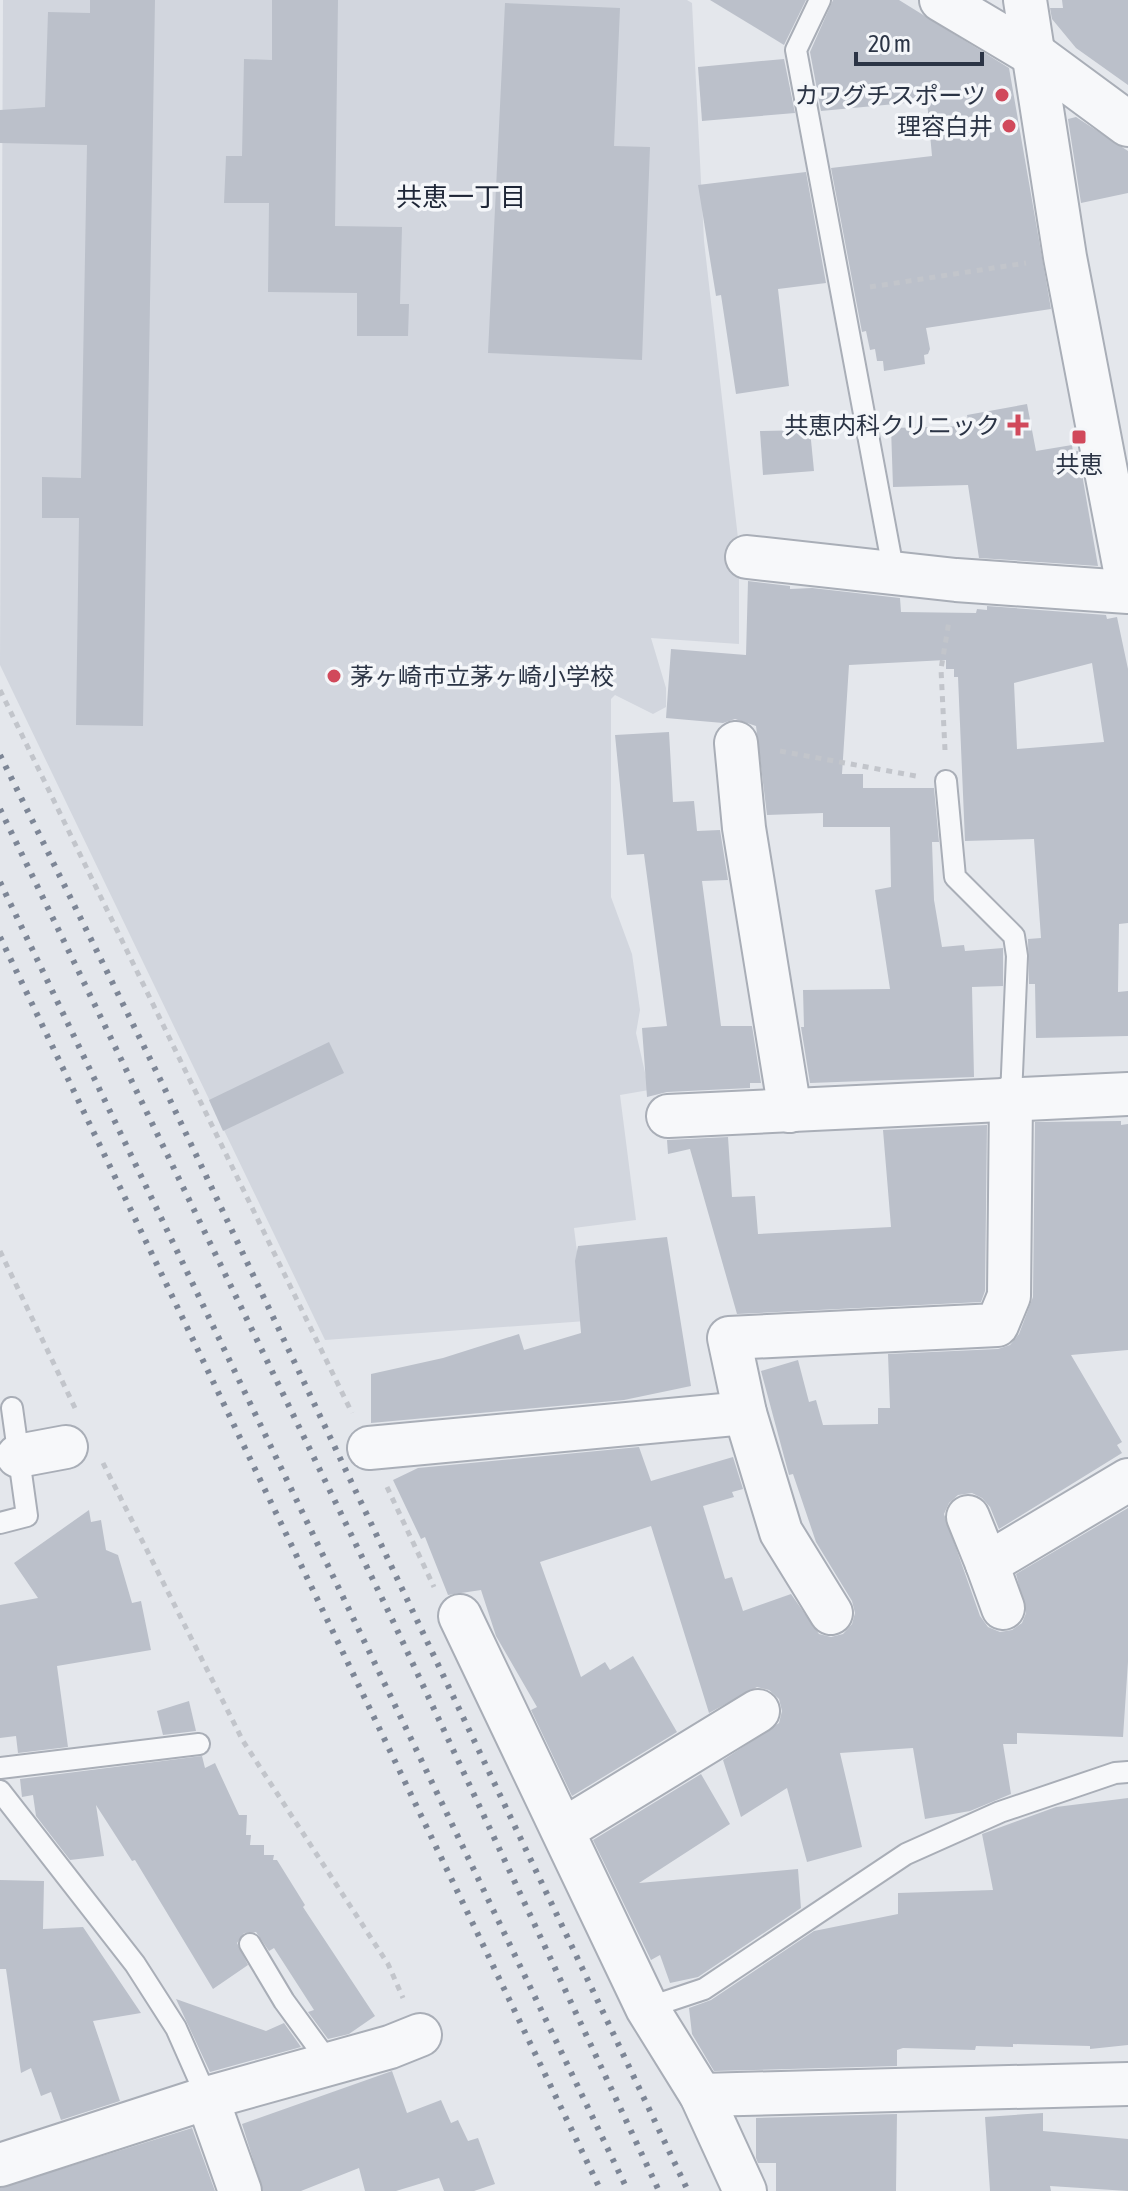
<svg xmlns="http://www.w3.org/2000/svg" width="1128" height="2191" font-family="'Asap Condensed','Noto Sans JP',sans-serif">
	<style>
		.built { fill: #d2d6de }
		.building { fill: #bbc0ca; fill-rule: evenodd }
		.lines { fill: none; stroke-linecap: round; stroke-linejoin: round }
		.service-casing { stroke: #a9aeb7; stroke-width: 24 }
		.minor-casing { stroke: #a9aeb7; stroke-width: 46 }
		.tertiary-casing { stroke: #a9aeb7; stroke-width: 48 }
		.path { stroke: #c2c5cb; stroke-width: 5; stroke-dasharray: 6 6; stroke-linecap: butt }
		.service { stroke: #f7f8fa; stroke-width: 20 }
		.minor { stroke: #f7f8fa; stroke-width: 42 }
		.tertiary { stroke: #f7f8fa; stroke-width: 44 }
		.rail { stroke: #7d8696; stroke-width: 6; stroke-dasharray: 4 8; stroke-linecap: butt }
		.poi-dot { fill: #d1495b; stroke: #f4f6f9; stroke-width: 3 }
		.labels { text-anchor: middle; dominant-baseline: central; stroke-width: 7; stroke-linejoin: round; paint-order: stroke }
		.poi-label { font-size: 24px; fill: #2b3445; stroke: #f4f6f9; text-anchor: end }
		.neighbourhood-label { font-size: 26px; fill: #1d2536; stroke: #f4f6f9 }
	</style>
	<rect width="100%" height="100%" fill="#e4e7ec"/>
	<polygon class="built" points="3,0 687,0 692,3 704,241 739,547 739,644 651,638 666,688 666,707 653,714 615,695 611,699 611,897 632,954 640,1010 636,1033 649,1090 620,1095 636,1220 574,1228 586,1321 325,1340 0,665"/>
	<g class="building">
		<polygon points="90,0 155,0 143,726 76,725 79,518 42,518 42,477 81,478 87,145 0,143 0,110 45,107 48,12 90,13"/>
		<polygon points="272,0 338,0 335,226 402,227 400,304 409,304 408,336 357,336 357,293 268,292 269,203 224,203 226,156 242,156 244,59 272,60"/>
		<polygon points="710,0 806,0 784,45"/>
		<polygon points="833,0 899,0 1009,68 1051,309 926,328 930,349 928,354 924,355 925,364 884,371 883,361 877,361 875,349 870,350 866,331 862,332 831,168 932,156 927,101 821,111 810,52"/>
		<polygon points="1062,0 1128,0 1128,85 1076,48 1052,19 1050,8 1063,8"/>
		<polygon points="505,3 620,8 614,146 650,147 642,360 488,353"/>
		<polygon points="784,59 795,113 702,121 698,67"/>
		<polygon points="1076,117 1128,151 1128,193 1081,203 1068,119"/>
		<polygon points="806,172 826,283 778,289 789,386 736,394 721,295 716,296 698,185"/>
		<polygon points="1027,404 1036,451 1072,445 1073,452 1078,451 1098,566 979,558 968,485 893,487 891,428 969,426 967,415"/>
		<polygon points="810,430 814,471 763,475 760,431"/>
		<path d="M748,581L790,586V589L812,588L900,598L901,612L976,613L977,609L987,610V606L1106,615L1107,619L1117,617L1128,669V923L1119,924L1118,992L1128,991V1036L1036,1038L1035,984H1029L1028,939L1041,938L1034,839L965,841L958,677H954V669H946V660L849,665L842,774H863V788H934L939,842H932L934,900L942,947L964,945L965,951L1003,948V986L972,987L974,1077L810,1083L801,1027H804L803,990L890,989L875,890L891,887L890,827H823V813L767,815L756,726L735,719L723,723L666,718L671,649L746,655ZM1092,663L1104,742L1017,749L1014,683Z"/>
		<polygon points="669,732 673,802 694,801 697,831 720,830 728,880 702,881 721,1026 752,1026 761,1083 750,1083 750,1088 667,1092 647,1097 642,1028 667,1026 644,854 627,855 615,735"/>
		<polygon points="329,1042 344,1073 223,1131 209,1100"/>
		<polygon points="1121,1121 1121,1125 1128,1124 1128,1350 1071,1355 1122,1442 1117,1445 1122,1453 999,1529 990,1507 982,1498 972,1493 958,1495 949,1503 944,1514 980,1616 988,1627 1000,1632 1012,1630 1022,1623 1026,1613 1016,1574 1128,1508 1128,1662 1123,1737 1017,1733 1017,1744 1003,1744 1011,1794 970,1811 925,1819 913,1748 840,1753 862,1847 807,1862 787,1788 741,1817 723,1760 779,1723 782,1711 779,1699 769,1690 757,1687 709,1713 651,1526 540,1562 581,1677 605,1662 610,1670 633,1656 677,1732 572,1796 531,1710 537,1707 496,1636 481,1590 448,1595 425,1537 421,1539 393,1480 418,1468 639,1447 651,1481 733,1457 743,1489 732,1492 734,1497 703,1506 725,1579 732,1577 743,1611 791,1594 819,1634 831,1637 843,1634 852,1624 855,1613 852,1601 816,1542 793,1474 789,1475 761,1371 798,1360 809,1402 816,1400 823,1425 878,1424 878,1408 890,1408 888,1354 998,1349 1010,1345 1019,1334 1033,1297 1035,1122"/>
		<polygon points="987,1125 985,1291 981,1302 737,1314 690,1149 668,1154 667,1140 728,1137 732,1197 755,1196 758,1234 891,1227 883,1130"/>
		<polygon points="667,1237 691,1386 624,1400 371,1423 371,1374 443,1358 519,1334 524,1350 581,1333 575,1261 578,1246"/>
		<polygon points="89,1510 91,1522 101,1520 106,1550 118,1555 132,1603 141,1601 151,1650 57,1666 68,1747 18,1753 16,1736 0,1738 0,1605 38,1598 14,1563"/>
		<polygon points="189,1701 196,1731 163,1735 157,1711"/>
		<polygon points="202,1756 205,1768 215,1763 239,1815 247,1815 246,1835 251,1835 250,1845 264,1845 264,1855 274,1855 273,1860 277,1860 305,1905 303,1907 375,2016 349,2034 328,2039 308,2012 314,2010 274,1948 269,1951 256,1932 244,1933 237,1943 248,1965 213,1989 135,1860 132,1861 96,1805 104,1856 70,1860 36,1816 33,1795 22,1797 20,1779"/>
		<polygon points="701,1774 730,1824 639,1883 798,1869 801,1908 698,1977 670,1983 660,1955 651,1960 593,1840"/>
		<polygon points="1128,1798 1128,2045 1090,2049 1090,2046 1013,2044 1013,2047 976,2046 975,2050 903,2048 897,2050 897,2066 714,2071 692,2034 689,2008 711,2000 814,1931 898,1914 898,1893 993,1890 982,1834 1056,1807"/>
		<polygon points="0,1880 44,1881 43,1929 83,1927 141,2013 93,2021 120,2101 61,2120 51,2092 41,2096 31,2068 21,2073 6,1969 0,1969"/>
		<polygon points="176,1999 266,2031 284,2023 301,2047 210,2072"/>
		<polygon points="392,2071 407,2113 441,2100 451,2123 458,2120 468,2141 478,2138 495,2184 474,2191 444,2191 439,2178 396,2191 365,2191 359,2168 301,2191 263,2191 242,2124"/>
		<polygon points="1043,2113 1043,2131 1128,2139 1128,2191 1050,2186 1051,2191 990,2191 985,2117"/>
		<polygon points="897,2114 896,2191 776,2191 776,2163 758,2163 756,2158 756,2118"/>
		<polygon points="192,2128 215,2191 0,2191 0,2188"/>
	</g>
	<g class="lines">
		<defs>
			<g id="service">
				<polyline points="820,0 796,50 894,574"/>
				<polyline points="946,781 955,877 1014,936 1017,956 1011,1097"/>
				<polyline points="0,1523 27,1516 12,1408"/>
				<polyline points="0,1768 199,1744"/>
				<polyline points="0,1791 135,1964 176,2028 207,2098"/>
				<polyline points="250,1944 284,2001 330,2064"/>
				<polyline points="647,2008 704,1989 906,1854 1000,1812 1115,1773 1128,1772"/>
			</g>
			<g id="minor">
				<polyline points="941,0 1037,57"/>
				<polyline points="1025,0 1065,257 1128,586"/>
				<polyline points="747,557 956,580 1128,592"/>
				<polyline points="736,743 744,828 790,1111"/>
				<polyline points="668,1116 1128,1094"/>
				<polyline points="369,1448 745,1413"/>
				<polyline points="18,1456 66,1447"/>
				<polyline points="968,1517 987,1564 1128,1480"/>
				<polyline points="987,1564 1003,1608"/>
				<polyline points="831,1613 781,1532 745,1413 729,1338 997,1325 1009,1296 1011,1097"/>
				<polyline points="460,1616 647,2008 701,2095 745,2191"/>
				<polyline points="563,1830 758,1711"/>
				<polyline points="701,2095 1128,2084"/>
				<polyline points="207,2098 240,2191"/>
				<polyline points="0,2165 207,2098 390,2047 420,2035"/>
			</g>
			<polyline id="tertiary" points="1037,57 1128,124"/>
		</defs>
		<use href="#service" class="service-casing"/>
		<use href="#minor" class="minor-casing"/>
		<use href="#tertiary" class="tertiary-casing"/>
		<g class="path">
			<polyline points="870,287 1026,263"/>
			<polyline points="0,690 352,1413"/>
			<polyline points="945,750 941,669 949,621"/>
			<polyline points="780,751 916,776"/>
			<polyline points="0,1251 75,1408"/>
			<polyline points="103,1463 243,1741 388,1964 403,1998"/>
			<polyline points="387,1487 434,1587"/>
		</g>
		<use href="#service" class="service"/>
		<use href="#minor" class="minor"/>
		<use href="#tertiary" class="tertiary"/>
		<g class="rail">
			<polyline points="0,755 161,1081 688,2191"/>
			<polyline points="0,809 392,1619 659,2191"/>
			<polyline points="0,882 628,2191"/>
			<polyline points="0,937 601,2191"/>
		</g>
	</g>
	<g class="poi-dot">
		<circle cx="1002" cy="95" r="8"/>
		<circle cx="1009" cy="126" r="8"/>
		<path d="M1014 413h8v8h8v8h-8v8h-8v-8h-8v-8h8z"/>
		<rect x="1071" y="429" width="16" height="16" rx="4"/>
		<circle cx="334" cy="676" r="8"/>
	</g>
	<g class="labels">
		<g class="poi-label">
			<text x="986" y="95">カワグチスポーツ</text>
			<text x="993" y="126">理容白井</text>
			<text x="1000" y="425">共恵内科クリニック</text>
			<text x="1079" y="464" text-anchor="middle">共恵</text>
			<text x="350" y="676" text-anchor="start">茅ヶ崎市立茅ヶ崎小学校</text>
		</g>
		<g class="neighbourhood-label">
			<text x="461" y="197">共恵一丁目</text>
		</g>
	</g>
	<path d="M856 52v12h126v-12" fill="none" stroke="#2b3445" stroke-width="4"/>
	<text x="868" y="52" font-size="24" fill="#2b3445" stroke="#f4f6f9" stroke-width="6" paint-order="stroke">20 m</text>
</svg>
